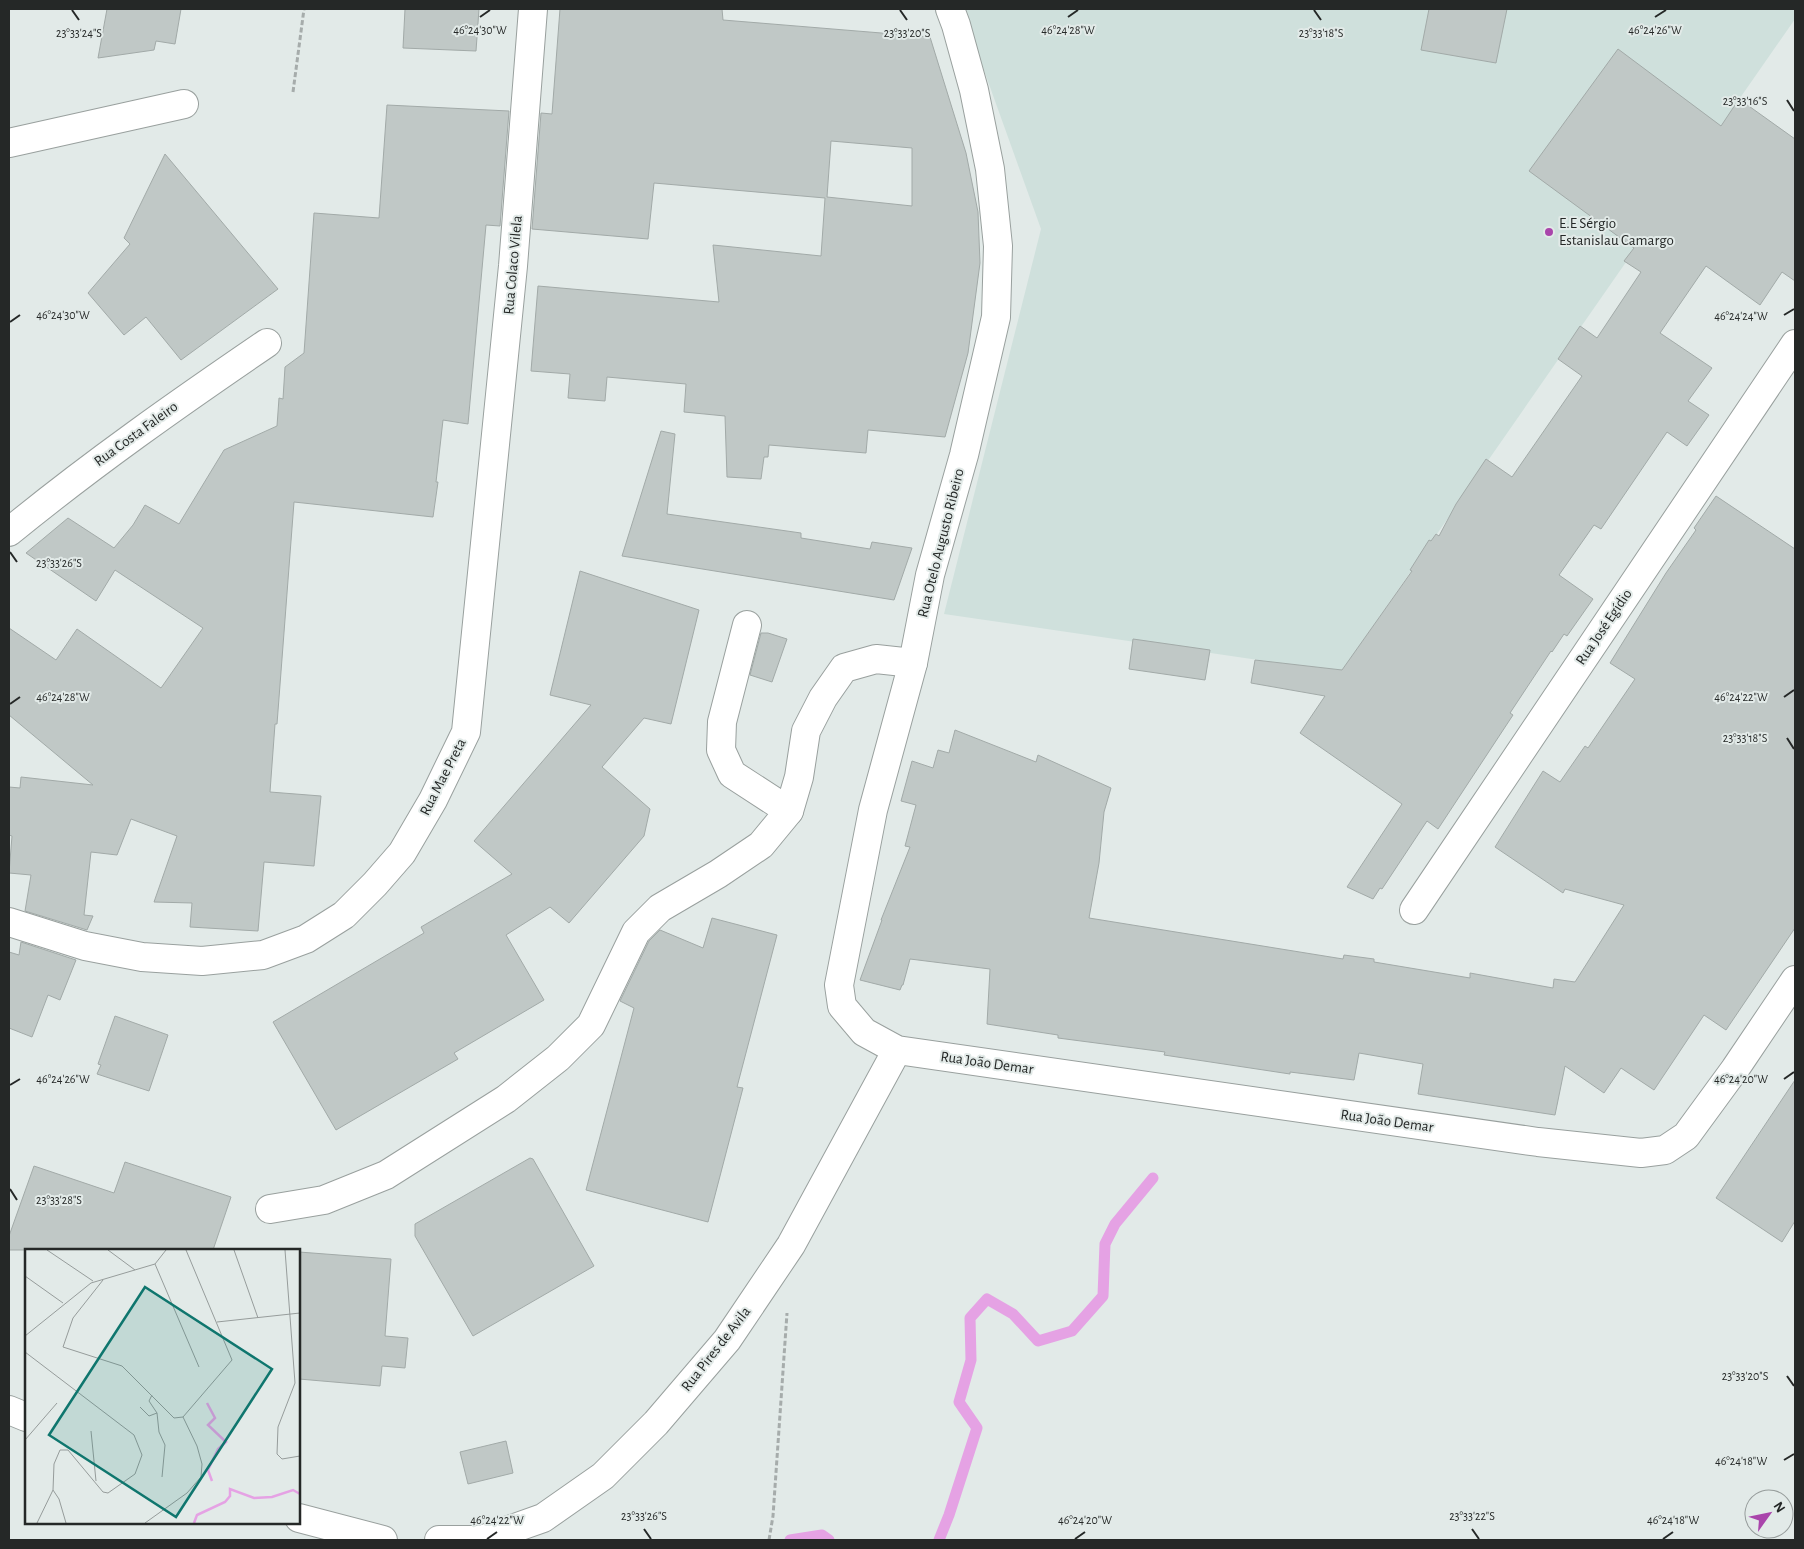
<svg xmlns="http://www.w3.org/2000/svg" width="1804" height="1549" font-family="'Alegreya Sans',sans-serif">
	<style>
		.built { fill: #cfe0dc }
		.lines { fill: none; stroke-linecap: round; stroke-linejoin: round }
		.stream { stroke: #e5a2e4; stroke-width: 11 }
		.building { fill: #c0c8c6; stroke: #a2aaa8; fill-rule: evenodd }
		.minor-casing { stroke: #99a09e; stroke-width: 30 }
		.path { stroke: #a6acab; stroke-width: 3; stroke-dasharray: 5 2.5; stroke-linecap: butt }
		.minor { stroke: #fff; stroke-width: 28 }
		.ticks { fill: none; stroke: #252827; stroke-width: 2 }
		.poi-dot { fill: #a945ab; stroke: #e2eae8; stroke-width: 2 }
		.labels { text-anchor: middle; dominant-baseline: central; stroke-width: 4; stroke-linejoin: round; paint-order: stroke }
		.poi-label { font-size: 15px; fill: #252827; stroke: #e2eae8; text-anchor: start }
		.street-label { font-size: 15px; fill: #252827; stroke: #e2eae8 }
		.inset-river { fill: none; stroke: #e5a2e4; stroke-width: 2.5 }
		.inset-road { fill: none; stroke: #969c9b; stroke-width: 1 }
		.view { fill: #0f766e; fill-opacity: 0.15; stroke: #0f766e; stroke-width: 2.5 }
		.inset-edge { fill: none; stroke: #252827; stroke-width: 2.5 }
		.ticks-label { font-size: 12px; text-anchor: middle; fill: #252827; stroke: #e2eae8; stroke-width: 4; stroke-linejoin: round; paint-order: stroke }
	</style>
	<rect width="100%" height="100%" fill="#e2eae8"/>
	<polygon class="built" points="962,9 1795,9 1795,19 1341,672 944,614 1041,229"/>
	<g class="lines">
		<g class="stream">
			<polyline points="790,1540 822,1535 829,1540"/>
			<polyline points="939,1540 949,1515 977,1428 959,1402 971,1360 970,1318 987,1299 1013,1314 1038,1341 1072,1331 1103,1296 1105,1244 1115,1224 1153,1178"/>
		</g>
	</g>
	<g class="building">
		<polygon points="107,9 181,9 175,44 156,41 154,50 98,58"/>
		<polygon points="405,9 479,9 476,51 403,48"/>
		<path d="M560,9H722L723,20L930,37L966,153L978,212L980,263L968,353L945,437L868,430L866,453L769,445L768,457H764L761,479L727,477L725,416L684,412L686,384L607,377L605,401L568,398L570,374L531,371L538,286L719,302L713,245L821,256L825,198L654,183L648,239L532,229L541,113L552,114ZM831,141L912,148V206L827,197Z"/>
		<polygon points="1429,9 1507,9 1496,63 1421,50"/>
		<polygon points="1618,49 1721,126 1739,99 1795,139 1795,281 1782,272 1760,305 1706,266 1660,333 1712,368 1688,401 1709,415 1687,446 1667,432 1601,529 1594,525 1559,575 1593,599 1567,636 1564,634 1552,652 1551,651 1510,713 1513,715 1438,829 1427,821 1382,889 1380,888 1373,899 1347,887 1402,804 1300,733 1325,696 1251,683 1255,660 1342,670 1412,571 1410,570 1429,540 1431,541 1436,534 1439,536 1456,504 1486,459 1512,477 1582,376 1558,359 1580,326 1597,338 1641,272 1624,261 1634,248 1529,171"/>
		<polygon points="387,105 509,111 500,226 486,225 468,424 443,420 436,482 438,482 433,517 294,502 277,724 275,724 270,792 321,796 314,866 264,862 258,931 190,927 192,903 154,902 177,836 131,819 117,855 91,852 84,915 93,916 87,930 25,911 31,875 9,873 12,836 9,835 9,787 20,788 21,777 93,785 9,715 9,628 56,660 77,629 161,688 203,628 115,570 96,601 26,553 68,518 114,548 133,525 145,505 179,524 224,450 277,426 279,398 283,399 285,367 304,353 314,213 379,218"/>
		<polygon points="165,154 278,289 181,360 146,317 124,335 88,293 130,244 124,238"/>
		<polygon points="661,431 675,434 667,514 801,533 801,538 870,549 872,542 912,548 894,600 622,556"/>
		<polygon points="1716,496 1795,549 1795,928 1726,1030 1704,1015 1654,1090 1621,1068 1604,1093 1565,1066 1555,1115 1418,1094 1423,1064 1359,1053 1354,1080 1290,1072 1290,1074 1164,1055 1165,1052 1058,1038 1058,1035 987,1024 990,969 910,959 903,985 902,985 900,990 860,980 882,920 881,920 910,847 905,846 916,805 901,801 912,761 933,768 938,750 949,753 955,730 1036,762 1038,755 1111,788 1104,812 1099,863 1089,918 1343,959 1344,955 1374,959 1374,962 1470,978 1470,973 1553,988 1554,979 1575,982 1624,905 1565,889 1563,893 1495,847 1543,771 1560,782 1585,746 1588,748 1635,679 1610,663 1666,573 1696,530 1694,528"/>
		<polygon points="580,571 699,610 671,724 644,718 602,767 650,809 644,836 569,923 550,907 506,935 544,1000 454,1053 458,1059 336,1130 273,1022 424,933 421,927 512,874 474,841 591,705 550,695"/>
		<polygon points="761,633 768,633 787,639 772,682 750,675"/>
		<polygon points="1133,639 1210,650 1205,680 1129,669"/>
		<polygon points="712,918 777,935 737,1087 743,1088 708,1222 586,1190 634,1008 620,1001 649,941 660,930 703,948"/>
		<polygon points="21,942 76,960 60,1000 48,995 32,1037 9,1028 9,952 19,955"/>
		<polygon points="115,1016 168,1035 149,1091 97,1074 101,1065 98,1064"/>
		<polygon points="1795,1080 1795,1221 1782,1242 1716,1198"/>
		<polygon points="530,1158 533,1159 594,1266 473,1336 415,1236 415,1224"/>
		<polygon points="125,1162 231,1197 213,1250 9,1250 9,1236 34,1166 114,1193"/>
		<polygon points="299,1252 391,1259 385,1336 408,1338 405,1368 382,1366 380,1386 299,1379"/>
		<polygon points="506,1441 513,1473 468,1484 460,1452"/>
	</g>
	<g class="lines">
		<defs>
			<g id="minor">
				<polyline points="950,9 956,25 974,90 990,169 998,246 996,317 964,455 930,575 913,663 873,810 839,985 842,1006 864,1032 897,1050 1538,1142 1641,1153 1665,1150 1686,1136 1735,1069 1795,980"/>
				<polyline points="9,143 184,104"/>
				<path d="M9,532C92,464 179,403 267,343"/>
				<polyline points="747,625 722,722 721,750 732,774 789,811"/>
				<polyline points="1414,910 1795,344"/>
				<polyline points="9,922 85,946 142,957 202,961 263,955 306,939 344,915 375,884 402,853 433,800 466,732 513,266 533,9"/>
				<polyline points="270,1209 324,1200 386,1175 506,1099 558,1058 591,1025 636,932 660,908 718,874 761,845 789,811 799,777 806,731 823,698 844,668 876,659 913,663"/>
				<polyline points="9,1410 26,1417"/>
				<polyline points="299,1518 383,1540"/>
				<polyline points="439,1540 481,1540 543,1518 603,1476 656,1423 727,1340 791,1245 897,1050"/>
			</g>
		</defs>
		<use href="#minor" class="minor-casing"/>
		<g class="path">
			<polyline points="293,92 304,9"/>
			<polyline points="769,1540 773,1516 787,1313"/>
		</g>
		<use href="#minor" class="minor"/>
	</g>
	<path class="ticks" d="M72,10L79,20M900,10L907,20M1314,10L1321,20M480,17L490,10M1068,17L1078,10M1655,17L1666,10M1787,100L1794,111M1784,315L1794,309M10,322L20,315M10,552L17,562M1784,697L1794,690M10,704L20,697M1787,738L1794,749M1784,1079L1794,1072M10,1085L20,1079M10,1189L17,1200M1787,1376L1794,1386M1784,1460L1794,1454M644,1529L651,1539M1472,1529L1479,1539M487,1539L497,1532M1075,1539L1085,1532M1663,1539L1673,1532"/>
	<circle class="poi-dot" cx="1549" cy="232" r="5"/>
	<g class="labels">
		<g class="poi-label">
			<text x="1559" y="223">E.E Sérgio<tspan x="1559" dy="17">Estanislau Camargo</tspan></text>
		</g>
		<g class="street-label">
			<text transform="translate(513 265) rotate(-85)">Rua Colaco Vilela</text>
			<text transform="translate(136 434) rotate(-36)">Rua Costa Faleiro</text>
			<text transform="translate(941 543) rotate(-76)">Rua Otelo Augusto Ribeiro</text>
			<text transform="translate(1604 627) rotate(-56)">Rua José Egídio</text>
			<text transform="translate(443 777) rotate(-63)">Rua Mae Preta</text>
			<text transform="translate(987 1063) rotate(8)">Rua João Demar</text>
			<text transform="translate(1387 1121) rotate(8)">Rua João Demar</text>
			<text transform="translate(716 1349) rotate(-52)">Rua Pires de Avila</text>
		</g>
	</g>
	<g transform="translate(25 1249)">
		<rect width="275" height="275" fill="#e2eae8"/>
		<path class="inset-river" d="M182,154L190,169L183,176L201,193L193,200L183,221L187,232M169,274L172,266L200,253L205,247V240L229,249L247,248L268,241L275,245"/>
		<path class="inset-road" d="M22,1L68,32M83,1L110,21M209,1L233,69M260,1L270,134L253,178L252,205L257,210L275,207M130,15L174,118M0,27L38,54M78,31L48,69L38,98L97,117L149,169L158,168M192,73L275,64M0,87L66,34L130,15L141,1M0,103L109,186L117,206L110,225L83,244L78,243L43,201H35L29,215L28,241L12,274M127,146L124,152L132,164L134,183L140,196L137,228M115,158L124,167L132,164M158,168L207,111L161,1M66,182L71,232M0,191L32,154M28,241L34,250L41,274M120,274L162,244L176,228L177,215L172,197L158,168"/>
		<path class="view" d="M120,38L247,120L151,268L24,186Z"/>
		<rect width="275" height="275" class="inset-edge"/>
	</g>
	<g class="ticks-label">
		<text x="480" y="34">46°24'30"W</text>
		<text x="1068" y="34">46°24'28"W</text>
		<text x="1655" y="34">46°24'26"W</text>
		<text x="79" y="37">23°33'24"S</text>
		<text x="1321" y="37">23°33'18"S</text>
		<text x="907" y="37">23°33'20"S</text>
		<text x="1745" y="105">23°33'16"S</text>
		<text x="63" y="319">46°24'30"W</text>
		<text x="1741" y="320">46°24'24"W</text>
		<text x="59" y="567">23°33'26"S</text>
		<text x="63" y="701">46°24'28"W</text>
		<text x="1741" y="701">46°24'22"W</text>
		<text x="1745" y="742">23°33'18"S</text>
		<text x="63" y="1083">46°24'26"W</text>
		<text x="1741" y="1083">46°24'20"W</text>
		<text x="59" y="1204">23°33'28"S</text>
		<text x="1745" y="1380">23°33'20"S</text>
		<text x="1741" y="1465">46°24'18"W</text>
		<text x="644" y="1520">23°33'26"S</text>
		<text x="1472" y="1520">23°33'22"S</text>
		<text x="497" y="1524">46°24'22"W</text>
		<text x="1085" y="1524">46°24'20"W</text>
		<text x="1673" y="1524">46°24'18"W</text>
	</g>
	<rect width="1804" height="1549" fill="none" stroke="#252827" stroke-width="20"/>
	<g transform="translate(1769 1514) rotate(57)"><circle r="24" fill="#e2eae8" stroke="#969c9b"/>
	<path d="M0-4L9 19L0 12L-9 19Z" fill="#a945ab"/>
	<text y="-8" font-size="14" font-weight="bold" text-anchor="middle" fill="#252827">N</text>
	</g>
</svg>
